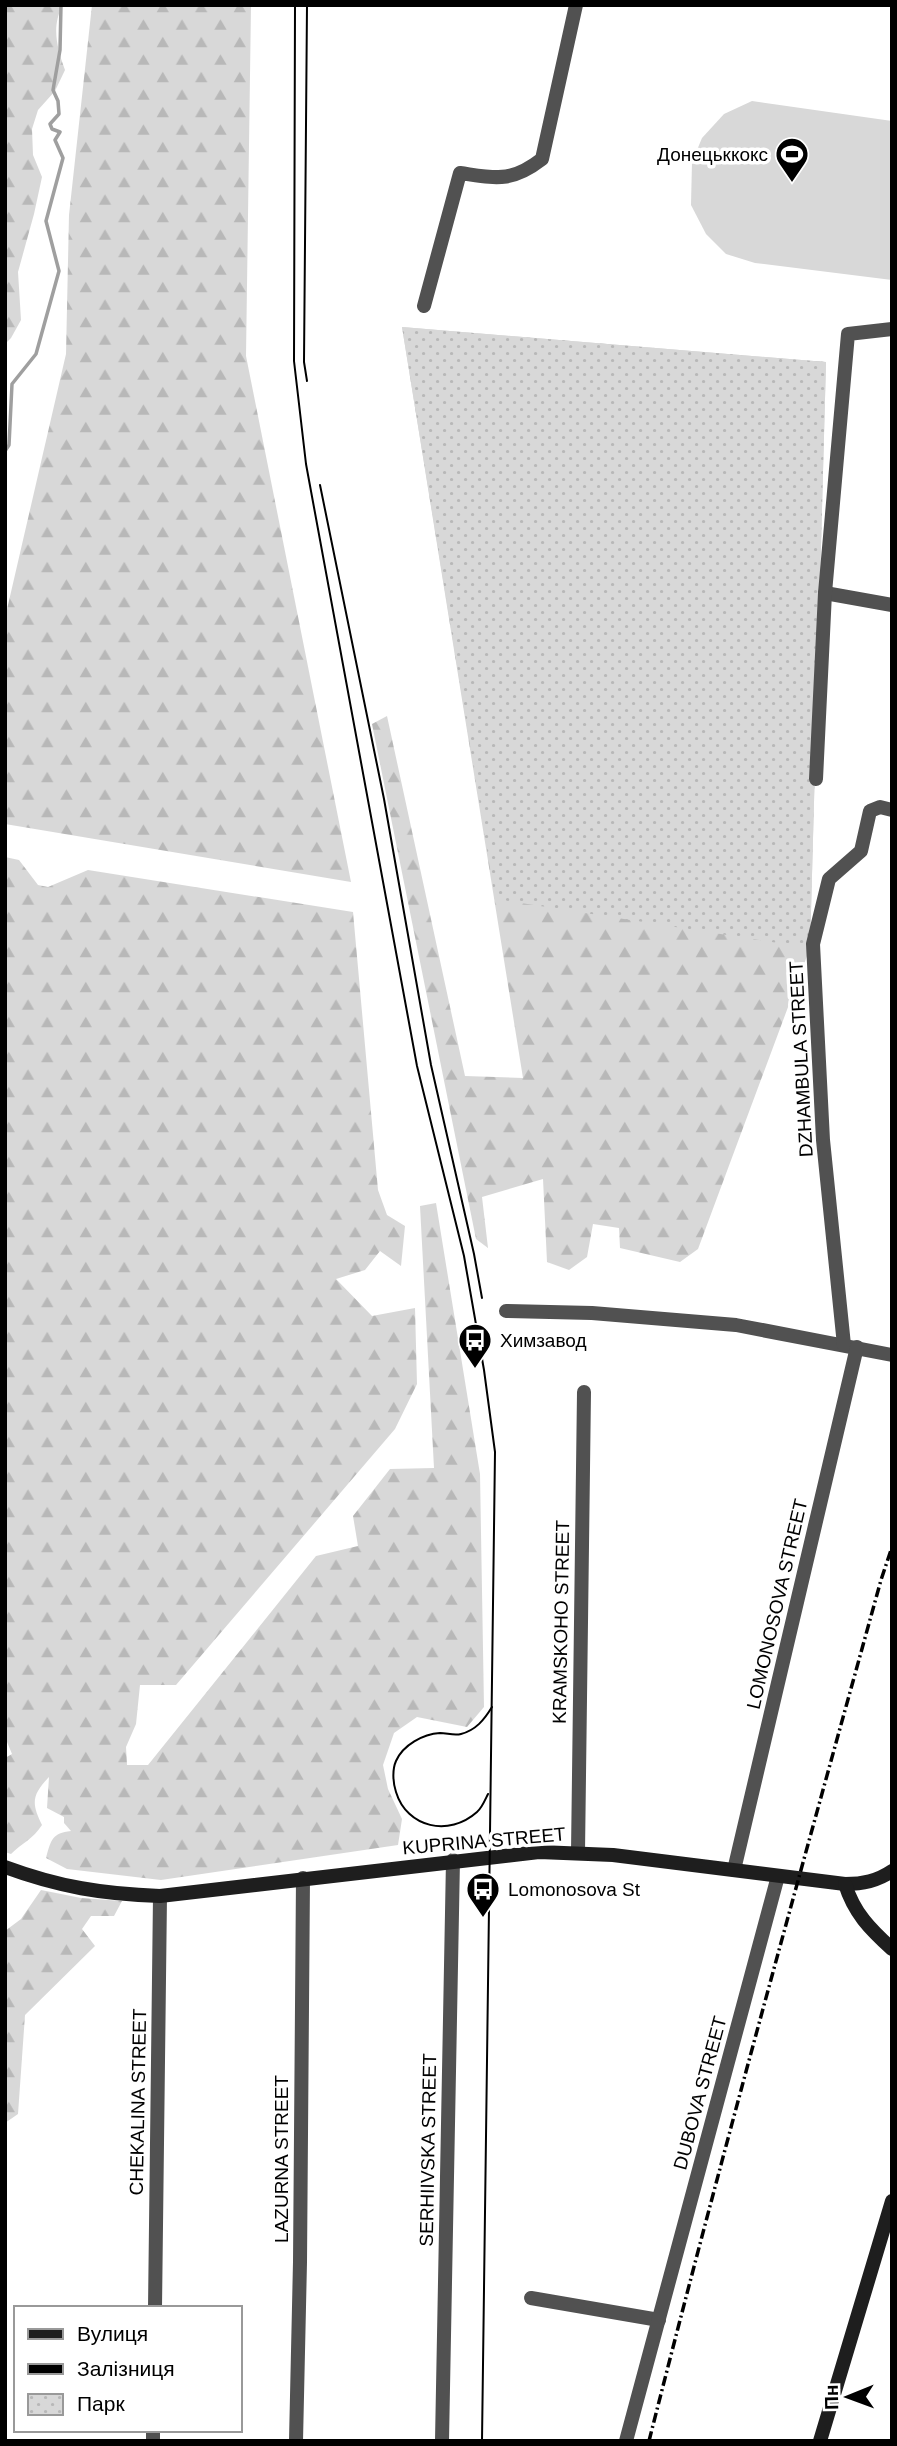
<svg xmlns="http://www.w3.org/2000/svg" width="897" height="2446" font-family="Arial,sans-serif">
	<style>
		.grass { fill: #d8d8d8 }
		.forest { fill: url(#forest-firs) }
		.park { fill: url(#park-dots) }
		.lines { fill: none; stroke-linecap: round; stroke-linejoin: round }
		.stream { stroke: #9f9f9f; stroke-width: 3.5 }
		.street { stroke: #515151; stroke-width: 14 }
		.secondary { stroke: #1e1e1e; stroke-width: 14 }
		.tram { stroke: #000; stroke-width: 2 }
		.rail { stroke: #000; stroke-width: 3.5; stroke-dasharray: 10 3.5 2 3.5; stroke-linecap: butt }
		.labels { text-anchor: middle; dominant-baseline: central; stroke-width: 7; stroke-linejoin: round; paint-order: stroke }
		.poi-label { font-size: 19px; fill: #000; stroke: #fff; text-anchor: start }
		.street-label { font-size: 19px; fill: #000; stroke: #fff }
	</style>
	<defs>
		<pattern id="forest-firs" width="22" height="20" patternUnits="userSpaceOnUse" patternTransform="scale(1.75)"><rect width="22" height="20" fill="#d8d8d8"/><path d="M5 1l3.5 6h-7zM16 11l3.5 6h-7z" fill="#b8b8b8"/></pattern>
		<pattern id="park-dots" width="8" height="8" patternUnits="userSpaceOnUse" patternTransform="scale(1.75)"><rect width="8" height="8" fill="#d8d8d8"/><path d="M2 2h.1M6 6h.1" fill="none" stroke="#b8b8b8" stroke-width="1.8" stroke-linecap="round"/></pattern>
	</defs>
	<rect width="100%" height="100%" fill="#fff"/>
	<polygon class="grass" points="752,101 892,121 892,280 755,263 726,254 706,234 691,205 692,162 702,138 724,114"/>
	<g class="forest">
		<path d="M5,5H63C51,26 57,48 65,70L55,91L38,110L32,129L33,155L42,177L34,214L18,272L21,320L11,338L5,344Z"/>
		<polygon points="92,5 251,5 246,356 351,882 5,824 5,618 66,354 69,215"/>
		<polygon points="402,327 826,362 810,948 698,1249 680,1262 620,1248 619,1228 593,1224 587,1257 569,1270 547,1262 543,1179 482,1197 488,1248 476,1239 372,724 387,716 465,1076 523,1078"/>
		<path d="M5,857L19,860L38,885L48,887L88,870L353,912L378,1190L387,1215L405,1226L401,1266L380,1251L365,1270L336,1279L372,1316L415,1308L417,1384L395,1429L176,1685H140L136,1724L126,1747L127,1765H148L316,1556L358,1546L353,1516L390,1469L434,1468L420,1206L436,1203L480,1474L484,1707L467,1727L417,1717L394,1733L383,1765L388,1789L402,1819L398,1845L161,1880L67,1869L46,1858C51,1840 52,1833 71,1831L64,1823V1817L47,1808L49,1777C32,1795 31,1803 42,1825C33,1839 22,1843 11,1854L5,1852V1758L12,1754L5,1737Z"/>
		<polygon points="41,1890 81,1898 122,1901 114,1916 91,1916 82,1929 95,1946 25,2015 18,2114 5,2123 5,1931 21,1919"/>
	</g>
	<polygon class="park" points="402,327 826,362 810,948 495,899"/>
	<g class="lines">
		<polyline class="stream" points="5,451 9,445 12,384 36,354 59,271 46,221 63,158 55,140 60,132 52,129 50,124 59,114 58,101 53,90 60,50 61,5"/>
		<g class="street">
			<path d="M424,306L460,173C496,178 511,183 542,159L576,5"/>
			<polyline points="825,593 892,605"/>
			<polyline points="816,779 825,593 848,334 892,329"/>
			<polyline points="506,1311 592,1313 736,1325 892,1355"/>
			<polyline points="844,1345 823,1140 813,944 829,879 861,851 870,811 880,807 892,810"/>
			<polyline points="578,1852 584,1392"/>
			<polyline points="734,1870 857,1347"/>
			<polyline points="531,2298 659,2320"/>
			<polyline points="155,2308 160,1896"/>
			<polyline points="153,2441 153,2430"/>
			<polyline points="296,2441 300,2262 303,1878"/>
			<polyline points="442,2441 453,1860"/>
			<polyline points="626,2441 778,1876"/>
		</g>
		<g class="secondary">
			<path d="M5,1867C59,1887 103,1894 160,1896L539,1852L613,1855L845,1884C863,1884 877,1881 892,1871"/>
			<path d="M845,1884C854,1913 870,1929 892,1949"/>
			<polyline points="820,2441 892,2201"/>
		</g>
		<g class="tram">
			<polyline points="295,5 294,361 306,464 417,1066 464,1256 484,1370 495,1452 482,2441"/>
			<polyline points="307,381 304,362 307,5"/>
			<polyline points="320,485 384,799 431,1065 474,1254 482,1298"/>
			<path d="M488,1794C485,1800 482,1808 477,1812C449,1837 407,1828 396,1792C393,1783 392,1770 396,1761C403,1745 423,1734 440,1733C447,1733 454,1736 461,1734C476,1730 484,1720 492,1707"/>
		</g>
		<path class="rail" d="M649,2441C722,2153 802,1866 881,1580L892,1547"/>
	</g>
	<defs>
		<symbol id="stadium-pin" viewBox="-11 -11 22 30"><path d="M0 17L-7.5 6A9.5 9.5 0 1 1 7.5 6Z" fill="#000" stroke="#fff"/><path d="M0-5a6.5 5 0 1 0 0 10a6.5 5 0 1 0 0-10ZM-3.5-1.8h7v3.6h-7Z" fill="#fff"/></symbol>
		<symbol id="bus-pin" viewBox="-11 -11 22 30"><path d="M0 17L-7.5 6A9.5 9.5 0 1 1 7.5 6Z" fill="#000" stroke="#fff"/><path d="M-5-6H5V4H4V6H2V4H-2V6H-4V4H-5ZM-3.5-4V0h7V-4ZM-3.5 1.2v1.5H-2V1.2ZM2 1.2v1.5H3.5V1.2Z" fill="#fff"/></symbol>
	</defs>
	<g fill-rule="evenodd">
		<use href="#stadium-pin" x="773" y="135" width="38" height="52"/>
		<use href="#bus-pin" x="456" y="1321" width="38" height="52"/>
		<use href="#bus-pin" x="464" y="1870" width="38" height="52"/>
	</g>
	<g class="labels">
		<g class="poi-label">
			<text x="768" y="154" text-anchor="end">Донецьккокс</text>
			<text x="500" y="1340">Химзавод</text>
			<text x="508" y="1889">Lomonosova St</text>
		</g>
		<g class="street-label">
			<text transform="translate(801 1059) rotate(-93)">DZHAMBULA STREET</text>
			<text transform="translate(777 1604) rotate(-77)">LOMONOSOVA STREET</text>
			<text transform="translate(561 1622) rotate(-89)">KRAMSKOHO STREET</text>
			<text transform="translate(484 1841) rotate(-5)">KUPRINA STREET</text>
			<text transform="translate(700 2093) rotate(-75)">DUBOVA STREET</text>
			<text transform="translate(138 2102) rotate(-89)">CHEKALINA STREET</text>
			<text transform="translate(428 2150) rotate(-89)">SERHIIVSKA STREET</text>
			<text transform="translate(281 2159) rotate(-90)">LAZURNA STREET</text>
		</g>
	</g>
	<rect width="897" height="2446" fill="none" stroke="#000000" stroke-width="14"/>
	<rect x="14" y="2306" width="228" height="126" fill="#ffffff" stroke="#999999" stroke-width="2"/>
	<rect x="28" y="2329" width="35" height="10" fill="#1e1e1e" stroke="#999999" stroke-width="2"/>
	<text x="77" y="2341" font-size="21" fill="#000000">Вулиця</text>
	<rect x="28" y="2364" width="35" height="10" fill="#000000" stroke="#999999" stroke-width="2"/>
	<text x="77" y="2376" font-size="21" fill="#000000">Залізниця</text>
	<rect x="28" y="2394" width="35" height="21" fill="url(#park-dots)" stroke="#999999" stroke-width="2"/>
	<text x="77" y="2411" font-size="21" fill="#000000">Парк</text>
	<g transform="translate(848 2397) rotate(269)" stroke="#ffffff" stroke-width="5" paint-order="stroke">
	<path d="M0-5L12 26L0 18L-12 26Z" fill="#000000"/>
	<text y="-10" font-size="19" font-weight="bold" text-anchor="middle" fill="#000000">Пн</text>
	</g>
</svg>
